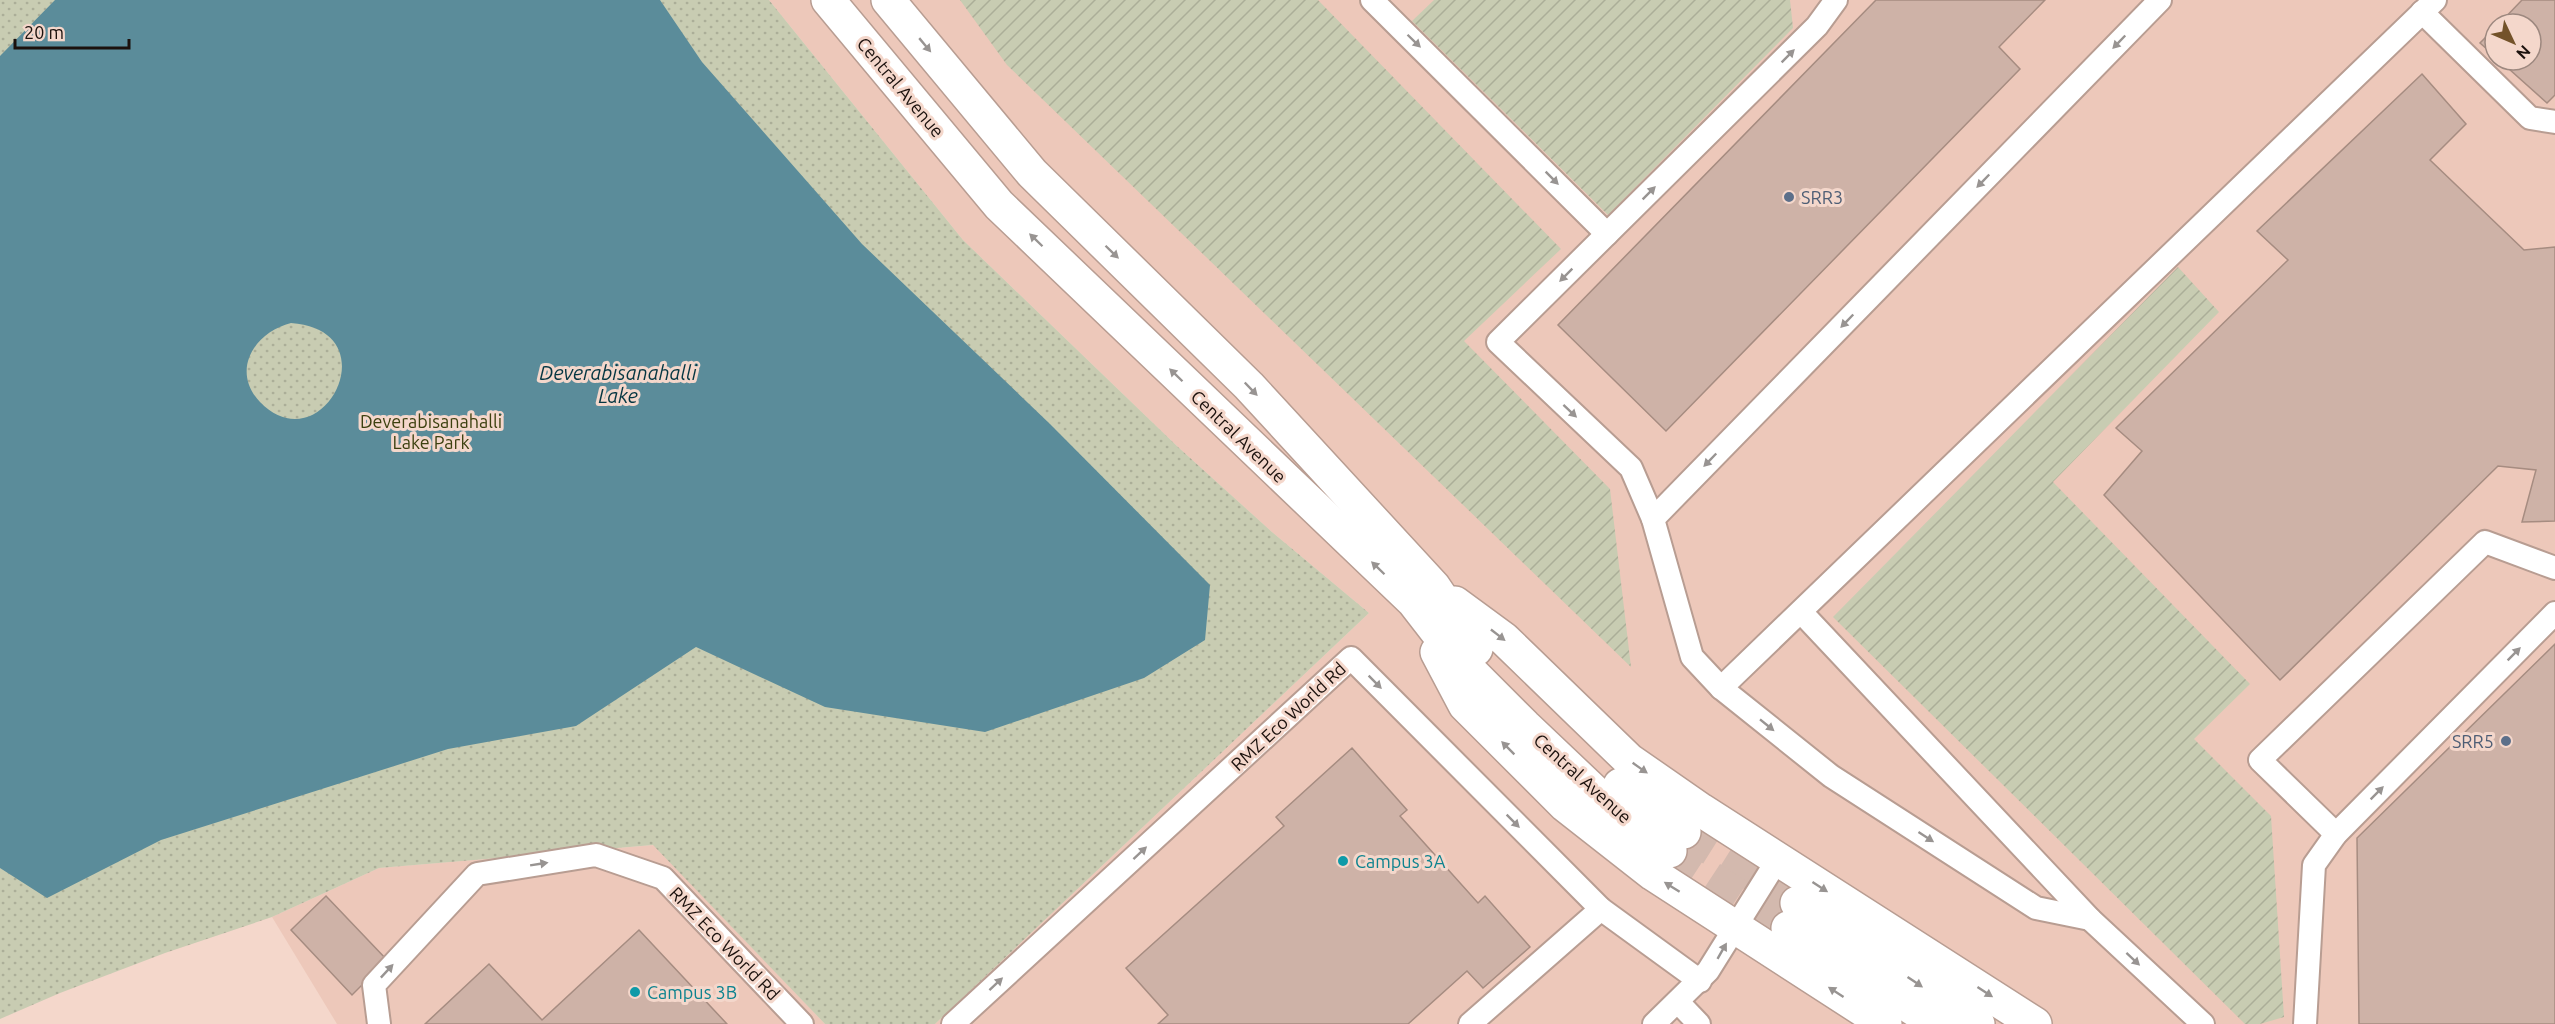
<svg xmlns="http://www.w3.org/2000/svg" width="2555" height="1024" font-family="Ubuntu,sans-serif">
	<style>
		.built { fill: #edc8ba; fill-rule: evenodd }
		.park { fill: url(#park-dots) }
		.garden { fill: url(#garden-furrows) }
		.water { fill: #5b8c9a; fill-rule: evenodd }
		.building { fill: #ceb2a7; stroke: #a68c81; stroke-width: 1.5 }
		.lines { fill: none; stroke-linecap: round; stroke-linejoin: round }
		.tertiary-tunnel { stroke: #d3b9ae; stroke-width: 33; stroke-dasharray: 33 16; stroke-linecap: butt }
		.service-casing { stroke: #b89d92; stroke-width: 26 }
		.tertiary-casing { stroke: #b89d92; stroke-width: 36 }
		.service { stroke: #fff; stroke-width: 22 }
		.tertiary { stroke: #fff; stroke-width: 33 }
		.oneway { fill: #989492 }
		.service-dot { fill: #5c6f8a; stroke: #f4d7cb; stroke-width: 2 }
		.culture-dot { fill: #0f9aa8; stroke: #f4d7cb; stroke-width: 2 }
		.labels { text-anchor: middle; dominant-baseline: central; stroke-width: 6; stroke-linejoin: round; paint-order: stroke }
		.street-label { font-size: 18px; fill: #1b110d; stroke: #f4d7cb }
		.service-label { font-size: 18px; fill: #4e5e75; stroke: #f4d7cb; text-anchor: start }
		.park-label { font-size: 18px; fill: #3c400f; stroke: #f4d7cb }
		.culture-label { font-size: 18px; fill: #0d838f; stroke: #f4d7cb; text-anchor: start }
		.water-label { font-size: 20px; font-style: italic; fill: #053642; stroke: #f4d7cb }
	</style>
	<defs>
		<pattern id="park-dots" width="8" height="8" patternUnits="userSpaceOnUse" patternTransform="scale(1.5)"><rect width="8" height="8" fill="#c8ccb2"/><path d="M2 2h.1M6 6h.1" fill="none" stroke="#abae98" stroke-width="1.8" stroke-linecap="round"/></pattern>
		<pattern id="garden-furrows" width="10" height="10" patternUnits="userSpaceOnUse" patternTransform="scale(1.5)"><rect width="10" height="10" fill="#c8ccb2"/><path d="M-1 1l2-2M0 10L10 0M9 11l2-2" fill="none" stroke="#abae98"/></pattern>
	</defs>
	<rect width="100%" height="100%" fill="#f4d7cb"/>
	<g class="built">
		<path d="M769,0H2555V1024H935L1369,613L1272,532L1178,447L963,240ZM2495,24H2531V60H2495Z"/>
		<polygon points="654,845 825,1024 337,1024 272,917 379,868"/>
	</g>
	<polygon class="park" points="0,0 769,0 963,240 1178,447 1272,532 1369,613 935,1024 825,1024 653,845 379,868 272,917 165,953 60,993 0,1019"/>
	<g class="garden">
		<polygon points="960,0 1318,0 1561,249 1464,341 1610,489 1631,667 1007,65"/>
		<polygon points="1434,0 1790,0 1793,28 1608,215 1412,21"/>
		<polygon points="2178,267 2219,312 2053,482 2250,684 2194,739 2271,816 2284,1017 2260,1024 2245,1024 1833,617"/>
	</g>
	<path class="water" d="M55,0H660L702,62L862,244L1050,424L1210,585L1205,640L1144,678L985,732L825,707L696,647L576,726L448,749L161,840L47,898L0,868V56ZM291,323C392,330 322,466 260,402C230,370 255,332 291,323Z"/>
	<g class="building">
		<polygon points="1876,0 2045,0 1999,47 2020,69 1666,431 1558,325"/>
		<polygon points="2522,0 2555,0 2555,95 2547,103 2499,60 2531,60 2531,24 2499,24"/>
		<polygon points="2495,28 2495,56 2480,43"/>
		<polygon points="2422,74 2466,124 2430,160 2524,250 2555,247 2555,521 2522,522 2536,470 2498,466 2280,680 2104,495 2142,451 2116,428 2288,260 2257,231"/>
		<polygon points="2555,644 2555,1024 2359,1024 2357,838"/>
		<polygon points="1352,748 1407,810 1400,816 1478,903 1485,896 1530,947 1483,988 1467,971 1408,1024 1158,1024 1168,1015 1126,968 1284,826 1276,817"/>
		<polygon points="326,896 387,960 352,995 291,930"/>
		<polygon points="639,930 727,1024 425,1024 489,964 542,1020"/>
	</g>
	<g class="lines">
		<g class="tertiary-tunnel">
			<polyline points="1684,832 1797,903"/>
			<polyline points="1670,851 1788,928"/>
		</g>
		<defs>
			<g id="service">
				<polyline points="1372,0 1607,234"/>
				<polyline points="2422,12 2530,118 2555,122"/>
				<polyline points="1653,519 1631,468 1498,342 1817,26 1836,0"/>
				<polyline points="1802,613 2090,919 2203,1024"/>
				<polyline points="1721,688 2435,0"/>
				<polyline points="2336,834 2260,760 2485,542 2555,568"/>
				<polyline points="2090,919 2036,908 1831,776 1721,688 1692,657 1653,519 2160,0"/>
				<polyline points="1678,1002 1699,1024"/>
				<polyline points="379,1024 374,985 477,874 596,855 663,878 802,1024"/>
				<polyline points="953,1024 1351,658 1601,909 1700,981"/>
				<polyline points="1470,1024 1601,909"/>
				<polyline points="1654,1024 1708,971 1778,859"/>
				<polyline points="2305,1024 2314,865 2336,834 2555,613"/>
			</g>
			<g id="tertiary">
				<polyline points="828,0 999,205 1413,601 1458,659 1525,726 1601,798 1670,851"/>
				<polyline points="888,0 1032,173 1249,386 1434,587 1476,649"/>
				<polyline points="1455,603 1504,639 1629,760 1701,810 2035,1024"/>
				<polyline points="1437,652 1465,705 1565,805 1653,874 1885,1024"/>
				<polyline points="1620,785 1684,832"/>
				<polyline points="1797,903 1978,1024"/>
				<polyline points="1788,928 1937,1024"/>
			</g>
		</defs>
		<use href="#service" class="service-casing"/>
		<use href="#tertiary" class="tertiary-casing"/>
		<use href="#service" class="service"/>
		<use href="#tertiary" class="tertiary"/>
	</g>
	<defs><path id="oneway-solid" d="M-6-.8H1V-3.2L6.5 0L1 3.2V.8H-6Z" transform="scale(1.5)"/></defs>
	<g class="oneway">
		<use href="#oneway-solid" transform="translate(1414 41) rotate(44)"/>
		<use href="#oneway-solid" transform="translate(2119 42) rotate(134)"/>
		<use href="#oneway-solid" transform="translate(925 45) rotate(50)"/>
		<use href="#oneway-solid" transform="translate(1788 56) rotate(-45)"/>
		<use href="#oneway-solid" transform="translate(1552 178) rotate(45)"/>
		<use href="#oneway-solid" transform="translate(1983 181) rotate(134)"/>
		<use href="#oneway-solid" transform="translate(1649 193) rotate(-45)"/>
		<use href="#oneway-solid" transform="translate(1036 240) rotate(-136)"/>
		<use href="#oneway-solid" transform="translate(1112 252) rotate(44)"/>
		<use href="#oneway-solid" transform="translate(1566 275) rotate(135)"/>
		<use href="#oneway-solid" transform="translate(1847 321) rotate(134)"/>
		<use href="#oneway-solid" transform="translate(1176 375) rotate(-136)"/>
		<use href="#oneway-solid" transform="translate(1251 389) rotate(46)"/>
		<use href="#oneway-solid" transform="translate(1570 411) rotate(43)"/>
		<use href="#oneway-solid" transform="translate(1710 460) rotate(134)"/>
		<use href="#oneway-solid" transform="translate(1378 568) rotate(-136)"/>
		<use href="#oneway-solid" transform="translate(1498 635) rotate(38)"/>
		<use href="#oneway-solid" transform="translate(2514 654) rotate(-45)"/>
		<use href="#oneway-solid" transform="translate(1375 682) rotate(45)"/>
		<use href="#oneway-solid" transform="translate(1767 725) rotate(39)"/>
		<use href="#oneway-solid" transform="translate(1508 748) rotate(-135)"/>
		<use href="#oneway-solid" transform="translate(1640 768) rotate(35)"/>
		<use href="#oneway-solid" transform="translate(2377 793) rotate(-45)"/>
		<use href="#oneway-solid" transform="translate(1513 821) rotate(45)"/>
		<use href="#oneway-solid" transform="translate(1926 837) rotate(33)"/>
		<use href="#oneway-solid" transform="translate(1140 853) rotate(-43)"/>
		<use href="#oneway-solid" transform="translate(539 864) rotate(-9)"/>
		<use href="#oneway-solid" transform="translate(1672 887) rotate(-148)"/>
		<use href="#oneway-solid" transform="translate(1820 887) rotate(33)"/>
		<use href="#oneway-solid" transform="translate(1722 951) rotate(-60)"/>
		<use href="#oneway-solid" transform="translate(2133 959) rotate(43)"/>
		<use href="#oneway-solid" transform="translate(387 971) rotate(-47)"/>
		<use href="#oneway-solid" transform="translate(1915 982) rotate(34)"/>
		<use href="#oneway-solid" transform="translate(996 984) rotate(-43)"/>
		<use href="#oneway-solid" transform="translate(1836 992) rotate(-147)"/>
		<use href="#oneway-solid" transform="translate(1985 992) rotate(33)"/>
	</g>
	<g class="service-dot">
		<circle cx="1789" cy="197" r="6"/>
		<circle cx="2506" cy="741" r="6"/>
	</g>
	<g class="culture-dot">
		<circle cx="1343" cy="861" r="6"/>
		<circle cx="635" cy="992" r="6"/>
	</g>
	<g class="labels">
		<g class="street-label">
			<text transform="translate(901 87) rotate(50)">Central Avenue</text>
			<text transform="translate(1239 436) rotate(44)">Central Avenue</text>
			<text transform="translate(1288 716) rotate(-43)">RMZ Eco World Rd</text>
			<text transform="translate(1583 778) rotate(42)">Central Avenue</text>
			<text transform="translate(725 943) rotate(46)">RMZ Eco World Rd</text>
		</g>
		<g class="service-label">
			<text x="1801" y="197">SRR3</text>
			<text x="2494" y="741" text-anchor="end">SRR5</text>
		</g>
		<g class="park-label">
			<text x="431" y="421">Deverabisanahalli<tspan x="431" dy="21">Lake Park</tspan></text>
		</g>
		<g class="culture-label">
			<text x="1355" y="861">Campus 3A</text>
			<text x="647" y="992">Campus 3B</text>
		</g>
		<g class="water-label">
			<text x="618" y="372">Deverabisanahalli<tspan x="618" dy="23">Lake</tspan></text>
		</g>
	</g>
	<g transform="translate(2513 42) rotate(134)"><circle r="28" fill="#f4d7cb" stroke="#9d887f" stroke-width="1.5"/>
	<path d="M0-4.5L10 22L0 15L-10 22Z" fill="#735229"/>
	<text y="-9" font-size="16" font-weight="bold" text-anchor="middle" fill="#1b110d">N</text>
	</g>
	<path d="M15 39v9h114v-9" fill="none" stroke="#1b110d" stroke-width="3"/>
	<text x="24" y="39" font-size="18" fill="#1b110d" stroke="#f4d7cb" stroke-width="4.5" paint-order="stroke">20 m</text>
</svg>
